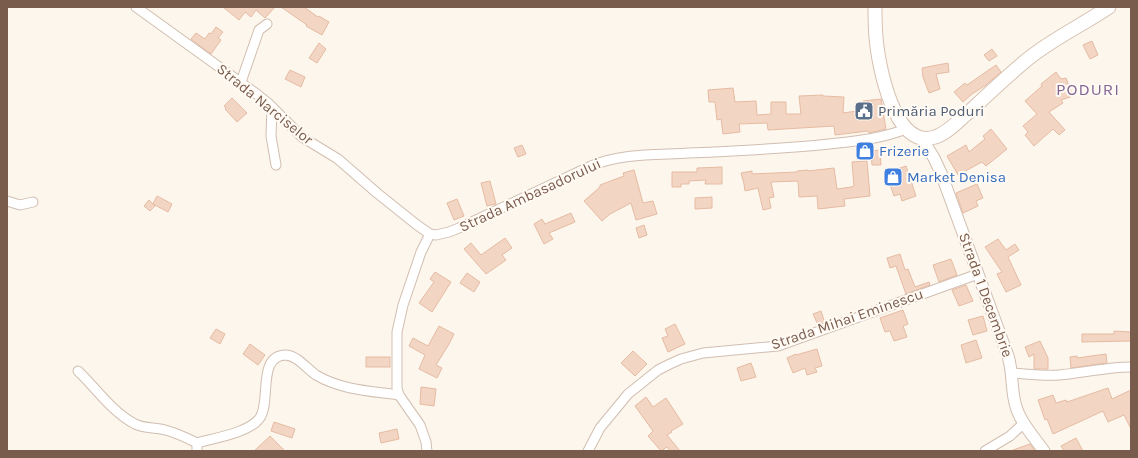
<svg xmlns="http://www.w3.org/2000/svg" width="1138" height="458" font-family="Karla,sans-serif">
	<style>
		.building { fill: #f3d5c3; stroke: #e6bba3 }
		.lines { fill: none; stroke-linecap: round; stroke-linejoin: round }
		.minor-casing { stroke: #d1beb0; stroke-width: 11 }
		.tertiary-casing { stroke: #d1beb0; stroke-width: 13 }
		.secondary-casing { stroke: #d6c0b0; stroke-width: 15 }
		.minor { stroke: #fff; stroke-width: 9 }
		.tertiary { stroke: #fff; stroke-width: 11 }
		.secondary { stroke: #fff; stroke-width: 13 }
		.labels { text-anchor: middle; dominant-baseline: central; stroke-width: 4; stroke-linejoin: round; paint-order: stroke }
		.street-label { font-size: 15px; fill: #7a5c4d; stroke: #fffaf3 }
		.service-label { font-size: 15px; fill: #4e5e75; stroke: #fffaf3; text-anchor: start }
		.shop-label { font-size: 15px; fill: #366cbe; stroke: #fffaf3; text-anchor: start }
		.quarter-label { font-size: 17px; letter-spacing: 1px; fill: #846695; stroke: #fffaf3 }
	</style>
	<rect width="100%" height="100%" fill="#fdf6ec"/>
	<g class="building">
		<polygon points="223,7 275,7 265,18 256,10 251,17 245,12 239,20"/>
		<polygon points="281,7 304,7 318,17 319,16 329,22 322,35 306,26 307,25"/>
		<polygon points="216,27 223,32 218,38 221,40 211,54 191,39 196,33 205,39 209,33 211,34"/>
		<polygon points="1092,41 1098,55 1090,59 1083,45"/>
		<polygon points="319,43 326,49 317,63 309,58"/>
		<polygon points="992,49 997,56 989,61 984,55"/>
		<polygon points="948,63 949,72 936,74 940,89 929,93 923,77 922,68"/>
		<polygon points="996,65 1001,72 986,85 972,94 963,102 954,92 965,83 967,85"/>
		<polygon points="290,70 305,77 301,87 285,79"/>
		<polygon points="1056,72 1061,79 1066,78 1073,96 1061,100 1063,103 1049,112 1065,130 1059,135 1053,129 1034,146 1025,135 1028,132 1023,126 1037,114 1025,101 1042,86 1041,84"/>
		<polygon points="733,88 735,102 756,101 757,115 771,114 771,102 786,102 786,114 801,114 799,96 823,95 823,96 844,97 843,113 864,110 863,101 881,99 886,129 869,133 868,131 835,135 834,126 768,130 767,123 739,124 740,132 723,134 721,119 717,120 715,102 709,102 708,90"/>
		<polygon points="232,98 247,113 237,122 225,109 226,108 224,106"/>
		<polygon points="991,129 1007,149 986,166 982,162 958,175 947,156 966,145 969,152 985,139 983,136"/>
		<polygon points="522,145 526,154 518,157 514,148"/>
		<polygon points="880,150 881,165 872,165 871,151"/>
		<polygon points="867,161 870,196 844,199 845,206 818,209 817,196 799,197 798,181 771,182 774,197 769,198 771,208 763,210 758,188 745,191 744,184 741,173 752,171 752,174 797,172 797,171 808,170 808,171 834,168 837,189 851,187 854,186 852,162"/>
		<polygon points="906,166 916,196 902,201 900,194 894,196 886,173"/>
		<polygon points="722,167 722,184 705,184 706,180 689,181 689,184 681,184 681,187 672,187 672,172 697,172 697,168"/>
		<polygon points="634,170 643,203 653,201 657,214 636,220 631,203 610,214 602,221 584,201 600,187 600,185 624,176 623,173"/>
		<polygon points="490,181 496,204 487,206 481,183"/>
		<polygon points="977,184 983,198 976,201 978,206 963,213 956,193"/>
		<polygon points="157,196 172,204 168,212 153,204"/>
		<polygon points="712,197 712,208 695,209 695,198"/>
		<polygon points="457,199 464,216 454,220 447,203"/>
		<polygon points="149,200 155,206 150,211 144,206"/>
		<polygon points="571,213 575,222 549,233 553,239 544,244 534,224 542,219 545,224"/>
		<polygon points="644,225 647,235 639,238 636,228"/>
		<polygon points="505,238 512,248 502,255 506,260 486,274 464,249 471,243 481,255"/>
		<polygon points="998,239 1006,250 1015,244 1019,250 1008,257 1021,285 1006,292 997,274 1002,272 985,247"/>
		<polygon points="900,254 905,270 908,269 915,287 929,282 930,285 906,294 896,266 890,268 887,258"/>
		<polygon points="951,259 957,275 939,282 933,265"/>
		<polygon points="435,272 451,282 432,312 419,303 434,282 430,279"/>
		<polygon points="467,273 480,282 474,292 460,283"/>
		<polygon points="966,285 973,301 959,306 952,290"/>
		<polygon points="903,310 908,324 903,326 907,337 894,341 890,331 885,332 880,318"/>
		<polygon points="821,311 825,323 818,325 813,314"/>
		<polygon points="983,316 987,331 973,335 968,320"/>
		<polygon points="675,324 685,344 668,352 662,338 668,336 665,329"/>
		<polygon points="439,326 454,334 449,344 436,365 442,368 437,378 419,369 425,355 409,346 413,338 428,346"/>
		<polygon points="216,329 225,334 220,344 210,338"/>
		<polygon points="1114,331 1131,332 1131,341 1082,342 1082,334 1114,334"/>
		<polygon points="976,340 982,358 966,363 961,345"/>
		<polygon points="1040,341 1048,358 1048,369 1034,369 1034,354 1029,357 1025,347"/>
		<polygon points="250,344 265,355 258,365 243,354"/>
		<polygon points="817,349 822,366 815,368 817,372 807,375 805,368 793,373 787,358 796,354 796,355"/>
		<polygon points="633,351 647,364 635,376 621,363"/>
		<polygon points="1106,354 1107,363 1071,368 1070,357 1077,356 1077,358"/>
		<rect x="366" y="357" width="24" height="10"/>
		<polygon points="751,363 756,377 741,381 737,368"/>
		<polygon points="421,387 436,389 434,406 420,404"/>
		<polygon points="1108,388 1112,399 1131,390 1131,429 1124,415 1108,422 1103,411 1053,434 1047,419 1045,420 1038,400 1053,395 1056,403 1066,400 1067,402"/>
		<polygon points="646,397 653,407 666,398 683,424 671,431 672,432 667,435 680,451 670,451 667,447 661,451 648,436 653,431 635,406"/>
		<polygon points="274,422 295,429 292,438 271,431"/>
		<polygon points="397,429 399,439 381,443 379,433"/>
		<polygon points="270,436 285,451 254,451"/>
		<polygon points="1076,438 1083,451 1064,451 1061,446"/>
		<polygon points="1030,444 1035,451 1013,451 1013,450"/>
	</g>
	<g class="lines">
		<defs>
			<g id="minor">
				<path d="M136,7L258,95L268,103L302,137L338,159L377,193L417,225L430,234L436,235L449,232L459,228L591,166C621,153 657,155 689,153C736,151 782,149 829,144C857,141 880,139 906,129"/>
				<polyline points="241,82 259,30 267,24"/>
				<polyline points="272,107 271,136 276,165"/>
				<polyline points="7,201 20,205 33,202"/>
				<path d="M78,371C97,389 111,411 135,424C145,429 155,427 165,430C177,433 187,438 197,443"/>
				<path d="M1012,373C1028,374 1043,376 1059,375C1083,373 1107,367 1131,367"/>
				<path d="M197,451V443C214,438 248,433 259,419C272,404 256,355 286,355C298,356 307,369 316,375C341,390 371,391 399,395"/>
				<polyline points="427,451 426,442 420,425 399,395 397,388 397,332 403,305 421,252 430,234"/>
				<polyline points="588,451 600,428 628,394 658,370 670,364 681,359 703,353 778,346 978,274"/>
				<polyline points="985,451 1010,436 1024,423"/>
			</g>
			<path id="tertiary" d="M922,139L934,158L941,173L1008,356C1013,372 1011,387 1015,403C1019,421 1034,437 1044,451"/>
			<path id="secondary" d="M875,7C875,17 875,27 876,37C878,64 894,151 935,137C948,133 959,120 969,112C987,95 1004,79 1023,63C1048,41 1081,26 1109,7"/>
		</defs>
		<use href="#minor" class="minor-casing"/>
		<use href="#tertiary" class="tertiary-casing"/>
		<use href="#secondary" class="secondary-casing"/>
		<use href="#minor" class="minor"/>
		<use href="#tertiary" class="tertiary"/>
		<use href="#secondary" class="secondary"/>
	</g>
	<defs>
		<symbol id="civic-square" viewBox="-11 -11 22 22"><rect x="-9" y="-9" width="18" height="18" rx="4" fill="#5c6f8a" stroke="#fffaf3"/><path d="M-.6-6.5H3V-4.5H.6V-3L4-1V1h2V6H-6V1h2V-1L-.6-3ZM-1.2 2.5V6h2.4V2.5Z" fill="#fff"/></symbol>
		<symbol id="shop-square" viewBox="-11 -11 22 22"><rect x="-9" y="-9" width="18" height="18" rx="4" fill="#3f7fe0" stroke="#fffaf3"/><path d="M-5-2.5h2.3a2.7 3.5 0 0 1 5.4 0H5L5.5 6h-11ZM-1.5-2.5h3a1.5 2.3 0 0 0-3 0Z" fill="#fff"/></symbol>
	</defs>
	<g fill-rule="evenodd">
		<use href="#civic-square" x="853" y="100" width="22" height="22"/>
		<use href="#shop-square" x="854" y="140" width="22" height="22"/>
		<use href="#shop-square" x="882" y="166" width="22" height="22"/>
	</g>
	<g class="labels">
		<g class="street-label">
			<text transform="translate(265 104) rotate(39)">Strada Narciselor</text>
			<text transform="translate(530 195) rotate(-25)">Strada Ambasadorului</text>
			<text transform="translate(986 295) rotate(70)">Strada 1 Decembrie</text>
			<text transform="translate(847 319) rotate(-19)">Strada Mihai Eminescu</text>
		</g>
		<g class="service-label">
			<text x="878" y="111">Primăria Poduri</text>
		</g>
		<g class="shop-label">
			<text x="879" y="151">Frizerie</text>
			<text x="907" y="177">Market Denisa</text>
		</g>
		<g class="quarter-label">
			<text x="1088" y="89">PODURI</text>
		</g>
	</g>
	<rect width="1138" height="458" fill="none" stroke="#7a5c4d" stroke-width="16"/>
</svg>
